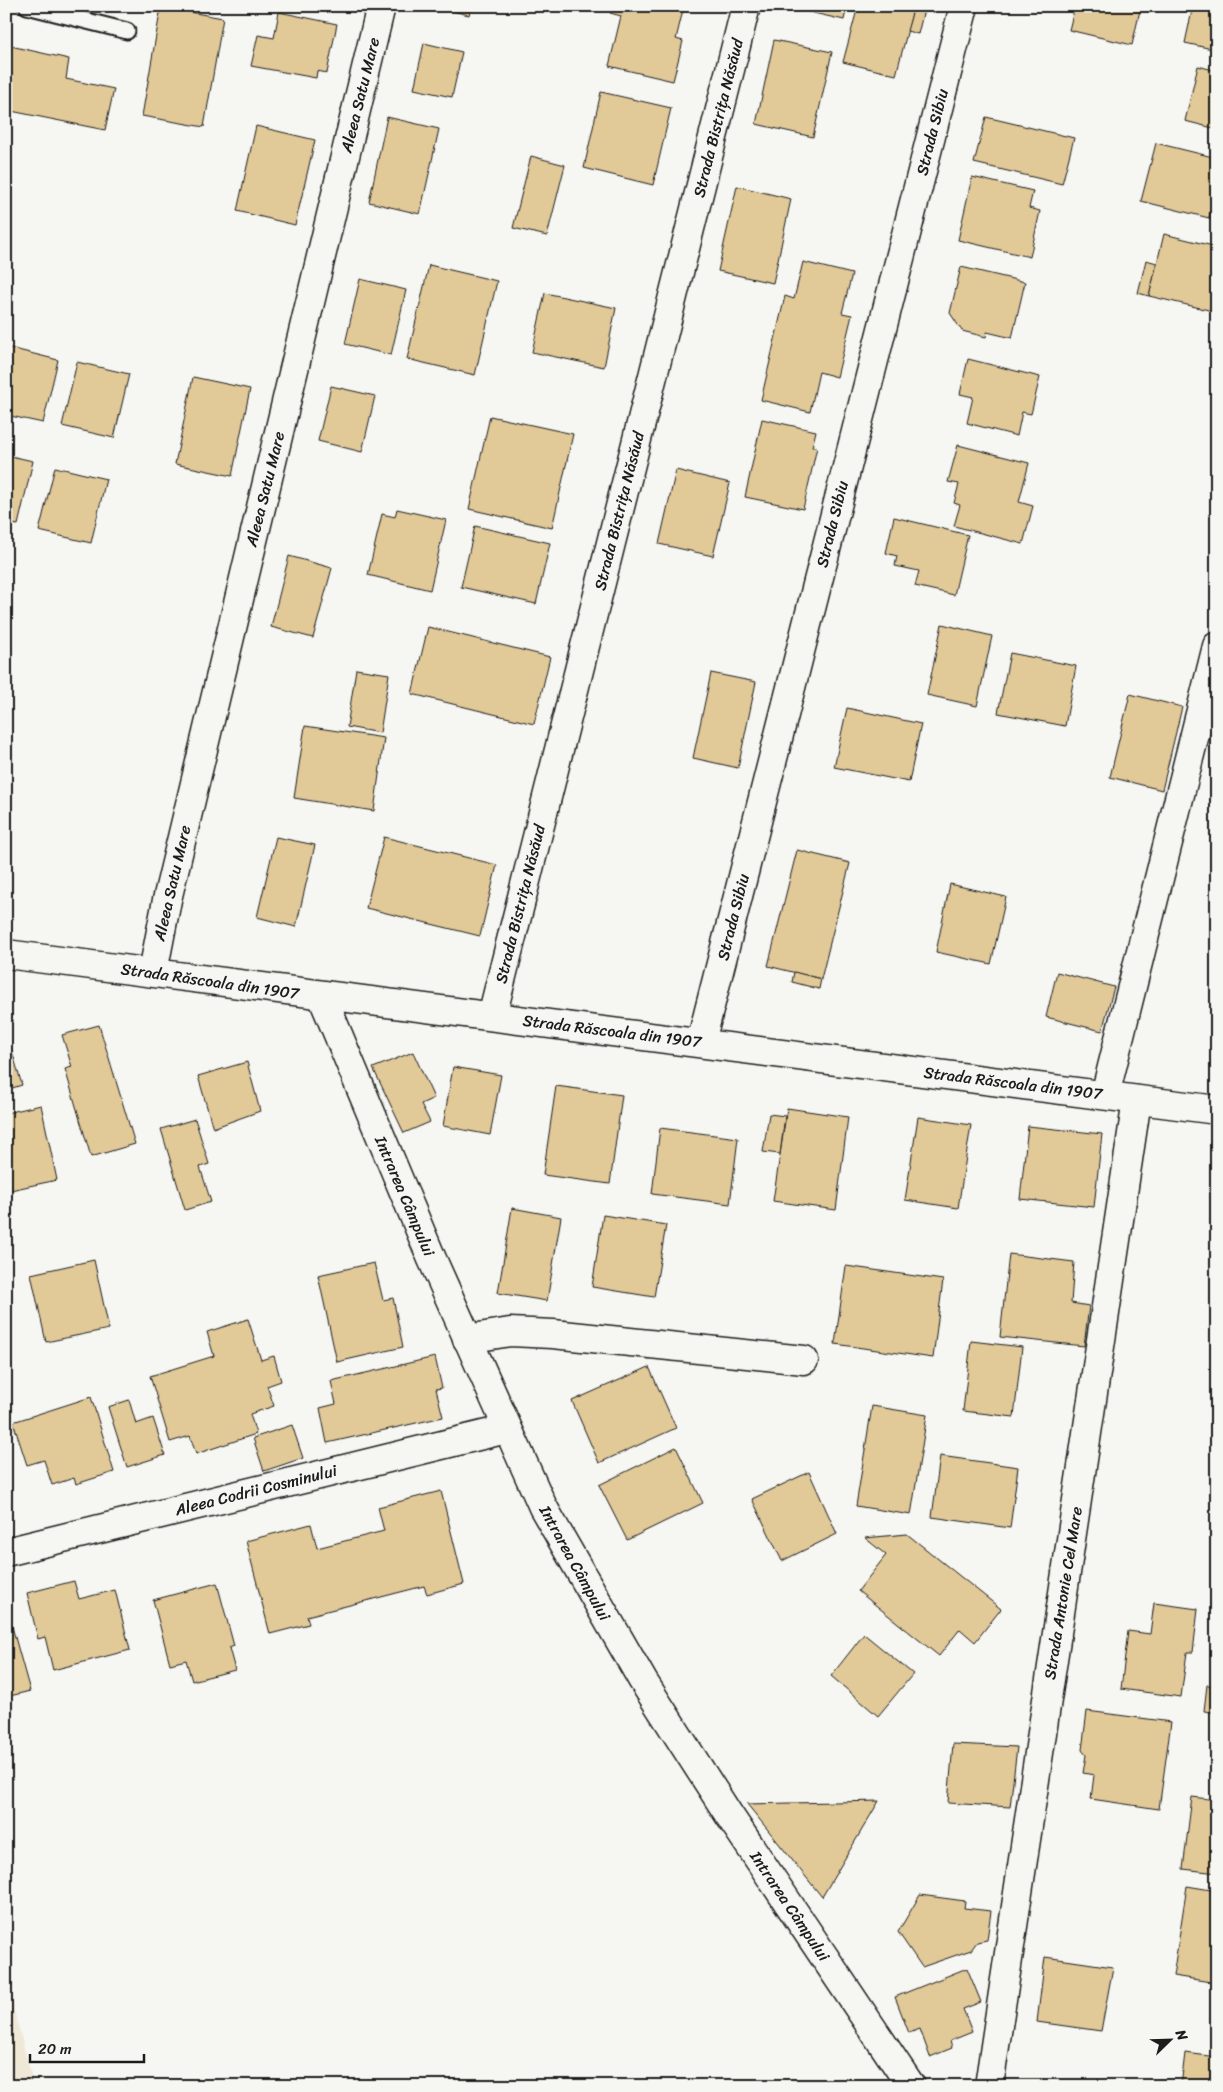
<svg xmlns="http://www.w3.org/2000/svg" width="1223" height="2092" font-family="Sriracha,sans-serif">
	<style>
		.built { fill: #f0e8d7 }
		.building { fill: #e1c998; stroke: #1c1c1c }
		.lines { fill: none; stroke-linecap: round; stroke-linejoin: round }
		.lane-casing { stroke: #1c1c1c; stroke-width: 19 }
		.street-casing { stroke: #1c1c1c; stroke-width: 31 }
		.lane { stroke: #f6f6f2; stroke-width: 15 }
		.street { stroke: #f6f6f2; stroke-width: 28 }
		.labels { text-anchor: middle; dominant-baseline: central; stroke-width: 4; stroke-linejoin: round; paint-order: stroke }
		.street-label { font-size: 16px; fill: #1c1c1c; stroke: #f6f6f2 }
	</style>
	<rect width="100%" height="100%" fill="#f6f6f2"/>
	<filter id="ink" filterUnits="userSpaceOnUse"><feTurbulence type="fractalNoise" baseFrequency=".02" numOctaves="2"/><feDisplacementMap in="SourceGraphic" scale="10" xChannelSelector="R" yChannelSelector="G"/><feConvolveMatrix kernelMatrix="1 2 1 2 8 2 1 2 1" color-interpolation-filters="sRGB"/></filter>
	<g filter="url(#ink)">
		<polygon class="built" points="6,1980 34,2086 6,2086"/>
		<g class="building">
			<polygon points="51,6 84,6 82,14"/>
			<polygon points="431,6 472,6 469,15"/>
			<polygon points="612,6 684,6 676,39 683,41 673,81 609,66 621,16 610,13"/>
			<polygon points="783,6 847,6 844,20"/>
			<polygon points="858,6 914,6 896,75 843,62"/>
			<polygon points="914,6 925,6 918,34 907,31"/>
			<polygon points="1075,6 1141,6 1132,45 1069,30"/>
			<polygon points="1193,6 1217,6 1217,50 1185,43"/>
			<polygon points="161,7 223,18 204,127 142,116"/>
			<polygon points="279,12 337,24 327,73 317,71 316,78 251,66 258,35 274,38"/>
			<polygon points="774,40 832,52 813,137 756,124"/>
			<polygon points="424,43 462,52 452,97 414,89"/>
			<polygon points="6,45 69,59 66,79 114,89 105,130 6,110"/>
			<polygon points="1198,66 1217,71 1217,129 1185,121"/>
			<polygon points="601,92 671,108 653,185 584,168"/>
			<polygon points="387,117 439,129 420,214 369,202"/>
			<polygon points="986,117 1074,138 1062,184 974,163"/>
			<polygon points="256,126 315,140 295,225 237,211"/>
			<polygon points="1156,143 1217,158 1217,186 1209,218 1141,201"/>
			<polygon points="531,156 565,165 547,236 513,228"/>
			<polygon points="972,177 1033,191 1029,208 1040,211 1030,257 958,240"/>
			<polygon points="737,186 791,199 773,283 718,271"/>
			<polygon points="1217,186 1217,220 1209,218"/>
			<polygon points="1164,234 1217,247 1217,312 1149,296"/>
			<polygon points="1146,260 1157,263 1149,296 1138,293"/>
			<polygon points="803,262 852,274 842,313 852,315 837,377 819,372 810,412 761,400 785,296 794,299"/>
			<polygon points="429,265 497,281 475,375 407,359"/>
			<polygon points="961,267 1025,282 1012,338 987,332 986,337 962,331 950,313"/>
			<polygon points="360,279 406,290 391,355 345,344"/>
			<polygon points="545,293 616,308 604,367 532,352"/>
			<polygon points="6,347 58,360 43,423 6,415"/>
			<polygon points="968,359 1040,377 1031,414 1022,412 1017,436 967,423 973,397 960,394"/>
			<polygon points="77,362 129,374 114,438 62,426"/>
			<polygon points="193,377 250,389 232,476 175,464"/>
			<polygon points="331,386 375,396 362,452 318,441"/>
			<polygon points="490,416 573,434 552,528 469,509"/>
			<polygon points="762,419 816,431 812,447 817,447 803,509 745,497"/>
			<polygon points="958,445 1029,463 1019,502 1033,506 1023,544 954,526 960,505 954,503 959,484 948,482"/>
			<polygon points="6,455 33,461 18,525 6,523"/>
			<polygon points="55,467 106,479 91,543 39,531"/>
			<polygon points="676,470 730,483 713,556 659,544"/>
			<polygon points="397,509 446,520 430,590 368,575 382,514 395,517"/>
			<polygon points="894,517 968,535 954,595 915,586 919,571 895,566 897,556 886,553"/>
			<polygon points="475,526 550,543 536,604 461,587"/>
			<polygon points="289,556 332,568 313,638 271,627"/>
			<polygon points="942,624 992,636 977,706 927,695"/>
			<polygon points="428,627 550,657 534,724 412,694"/>
			<polygon points="1010,653 1076,666 1065,726 998,713"/>
			<polygon points="356,669 389,674 380,733 347,727"/>
			<polygon points="711,673 756,682 738,768 693,758"/>
			<polygon points="1130,694 1182,707 1162,790 1110,777"/>
			<polygon points="847,708 921,724 909,782 834,767"/>
			<polygon points="305,726 384,738 374,811 294,798"/>
			<polygon points="276,837 315,845 296,927 257,917"/>
			<polygon points="384,837 497,865 480,936 366,908"/>
			<polygon points="797,850 850,863 821,979 768,966"/>
			<polygon points="950,884 1006,897 991,964 936,952"/>
			<polygon points="794,972 821,979 819,989 792,982"/>
			<polygon points="1057,972 1114,987 1102,1031 1046,1017"/>
			<polygon points="99,1025 135,1144 91,1157 65,1069 72,1067 62,1035"/>
			<polygon points="6,1031 22,1085 6,1090"/>
			<polygon points="413,1052 434,1098 421,1104 430,1122 404,1133 373,1068"/>
			<polygon points="247,1062 260,1111 213,1128 198,1076"/>
			<polygon points="453,1067 501,1075 490,1135 443,1126"/>
			<polygon points="556,1086 622,1095 610,1184 543,1175"/>
			<polygon points="41,1105 57,1180 6,1191 6,1113"/>
			<polygon points="787,1108 848,1117 836,1210 773,1201"/>
			<polygon points="769,1114 785,1116 780,1154 763,1152"/>
			<polygon points="918,1117 971,1125 958,1208 905,1200"/>
			<polygon points="195,1119 209,1164 200,1167 211,1202 185,1210 161,1129"/>
			<polygon points="1028,1126 1102,1134 1094,1207 1020,1199"/>
			<polygon points="660,1128 738,1138 730,1204 652,1194"/>
			<polygon points="512,1208 561,1217 547,1301 498,1293"/>
			<polygon points="603,1215 666,1225 654,1297 592,1287"/>
			<polygon points="1009,1254 1074,1262 1071,1303 1089,1306 1084,1346 1000,1337"/>
			<polygon points="94,1260 109,1329 46,1342 31,1274"/>
			<polygon points="374,1263 383,1300 393,1298 403,1347 337,1362 318,1275"/>
			<polygon points="846,1266 943,1280 933,1358 835,1344"/>
			<polygon points="248,1319 261,1360 274,1356 281,1381 267,1386 274,1406 250,1414 256,1434 196,1454 190,1436 170,1442 150,1376 214,1356 207,1332"/>
			<polygon points="971,1341 1022,1347 1014,1417 963,1411"/>
			<polygon points="435,1357 442,1388 436,1389 443,1417 327,1443 320,1408 336,1404 331,1381"/>
			<polygon points="649,1367 676,1428 599,1463 572,1401"/>
			<polygon points="91,1397 114,1472 76,1484 74,1478 52,1485 44,1460 27,1465 13,1422"/>
			<polygon points="129,1400 136,1424 153,1418 165,1455 127,1467 108,1407"/>
			<polygon points="872,1406 927,1415 911,1515 856,1506"/>
			<polygon points="292,1425 303,1458 264,1471 253,1438"/>
			<polygon points="676,1447 703,1503 627,1540 599,1485"/>
			<polygon points="940,1456 1018,1467 1010,1528 932,1517"/>
			<polygon points="809,1472 837,1534 782,1561 752,1499"/>
			<polygon points="441,1491 464,1584 427,1594 424,1586 307,1616 309,1624 270,1634 246,1541 311,1524 317,1548 384,1531 378,1507"/>
			<polygon points="907,1534 1001,1609 975,1642 960,1629 939,1656 858,1591 886,1555 865,1538"/>
			<polygon points="74,1581 79,1599 115,1590 130,1650 53,1670 45,1637 38,1639 27,1593"/>
			<polygon points="217,1583 234,1646 229,1648 235,1670 192,1681 186,1660 170,1664 153,1600"/>
			<polygon points="1154,1603 1198,1609 1193,1652 1187,1652 1181,1697 1121,1689 1128,1631 1150,1634"/>
			<polygon points="6,1605 30,1691 6,1697"/>
			<polygon points="864,1634 913,1674 878,1716 831,1676"/>
			<polygon points="1207,1685 1217,1686 1217,1713 1204,1711"/>
			<polygon points="1087,1711 1171,1722 1159,1809 1091,1799 1094,1775 1083,1773 1086,1755 1082,1750"/>
			<polygon points="953,1744 1017,1747 1010,1807 948,1803"/>
			<polygon points="1192,1797 1217,1800 1217,1873 1183,1869"/>
			<polygon points="879,1801 822,1897 747,1804"/>
			<polygon points="1187,1886 1217,1891 1217,1983 1173,1976"/>
			<polygon points="920,1895 965,1901 964,1908 991,1911 987,1940 977,1942 971,1950 922,1967 898,1932"/>
			<polygon points="1045,1957 1113,1967 1101,2031 1037,2022"/>
			<polygon points="967,1968 981,2002 963,2009 972,2032 950,2041 952,2048 930,2057 920,2029 909,2033 895,1997"/>
			<polygon points="1185,2053 1217,2057 1217,2086 1181,2086"/>
		</g>
		<g class="lines">
			<defs>
				<polyline id="lane" points="27,6 127,31"/>
				<g id="street">
					<polyline points="6,954 1217,1110"/>
					<polyline points="153,972 167,900 381,6"/>
					<polyline points="322,996 432,1259 543,1507 643,1681 729,1815 911,2086"/>
					<polyline points="492,1016 746,6"/>
					<polyline points="701,1042 964,6"/>
					<polyline points="1105,1095 1217,646"/>
					<polyline points="467,1339 510,1332 553,1334 804,1360"/>
					<polyline points="6,1552 507,1429"/>
					<polyline points="989,2086 1137,1100"/>
				</g>
			</defs>
			<use href="#lane" class="lane-casing"/>
			<use href="#street" class="street-casing"/>
			<use href="#lane" class="lane"/>
			<use href="#street" class="street"/>
		</g>
	</g>
	<g class="labels">
		<g class="street-label">
			<text transform="translate(360 95) rotate(-76)">Aleea Satu Mare</text>
			<text transform="translate(718 118) rotate(-76)">Strada Bistrița Năsăud</text>
			<text transform="translate(932 132) rotate(-76)">Strada Sibiu</text>
			<text transform="translate(265 489) rotate(-76)">Aleea Satu Mare</text>
			<text transform="translate(619 511) rotate(-76)">Strada Bistrița Năsăud</text>
			<text transform="translate(832 524) rotate(-76)">Strada Sibiu</text>
			<text transform="translate(172 883) rotate(-77)">Aleea Satu Mare</text>
			<text transform="translate(520 904) rotate(-76)">Strada Bistrița Năsăud</text>
			<text transform="translate(733 917) rotate(-76)">Strada Sibiu</text>
			<text transform="translate(210 981) rotate(8)">Strada Răscoala din 1907</text>
			<text transform="translate(612 1031) rotate(7)">Strada Răscoala din 1907</text>
			<text transform="translate(1013 1083) rotate(7)">Strada Răscoala din 1907</text>
			<text transform="translate(405 1196) rotate(67)">Intrarea Câmpului</text>
			<text transform="translate(256 1490) rotate(-14)">Aleea Codrii Cosminului</text>
			<text transform="translate(575 1563) rotate(61)">Intrarea Câmpului</text>
			<text transform="translate(1063 1593) rotate(-81)">Strada Antonie Cel Mare</text>
			<text transform="translate(790 1906) rotate(56)">Intrarea Câmpului</text>
		</g>
	</g>
	<rect width="1223" height="2092" fill="none" stroke="#f6f6f2" stroke-width="25"/>
	<rect x="12" y="12" width="1198" height="2067" fill="none" stroke="#1c1c1c" stroke-width="2" filter="url(#ink)"/>
	<g transform="translate(1170 2040) rotate(67)" stroke="#f6f6f2" stroke-width="4" paint-order="stroke">
	<path d="M0-4L9 19L0 12L-9 19Z" fill="#1c1c1c"/>
	<text y="-8" font-size="14" font-weight="bold" text-anchor="middle" fill="#1c1c1c">N</text>
	</g>
	<path d="M30 2054v8h114v-8" fill="none" stroke="#1c1c1c" stroke-width="2.5"/>
	<text x="38" y="2054" font-size="15" fill="#1c1c1c" stroke="#f6f6f2" stroke-width="4" paint-order="stroke">20 m</text>
</svg>
